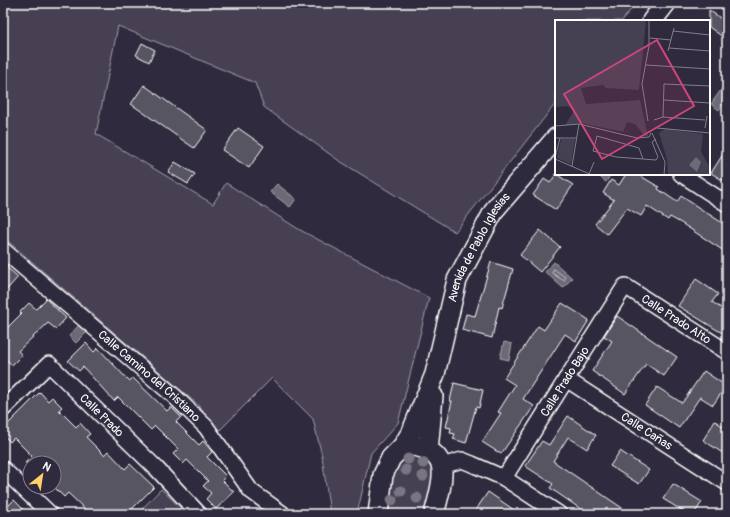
<svg xmlns="http://www.w3.org/2000/svg" width="730" height="517" font-family="Pangolin,sans-serif">
	<style>
		.green { fill: #464152; stroke: #a2a0a8 }
		.water { fill: #6d6a77; stroke: #a7a6ad }
		.lines { fill: none; stroke-linecap: round; stroke-linejoin: round }
		.shore { stroke: #c5c3c9; stroke-width: 1 }
		.building { fill: #595564; stroke: #fff }
		.minor-casing { stroke: #fff; stroke-width: 18 }
		.major-casing { stroke: #fff; stroke-width: 22 }
		.minor { stroke: #2f2a3d; stroke-width: 15 }
		.major { stroke: #2f2a3d; stroke-width: 19 }
		.tree { fill: #797582 }
		.labels { text-anchor: middle; dominant-baseline: central; stroke-width: 4; stroke-linejoin: round; paint-order: stroke }
		.street-label { font-size: 12px; fill: #fff; stroke: #2f2a3d }
		.inset-road { fill: none; stroke: #827f8b; stroke-width: 1 }
		.view { fill: #ce467c; fill-opacity: 0.15; stroke: #ce467c; stroke-width: 2 }
		.inset-edge { fill: none; stroke: #fff; stroke-width: 2 }
	</style>
	<rect width="100%" height="100%" fill="#2f2a3d"/>
	<filter id="ink" filterUnits="userSpaceOnUse"><feTurbulence type="fractalNoise" baseFrequency=".025" numOctaves="2"/><feDisplacementMap in="SourceGraphic" scale="8" xChannelSelector="R" yChannelSelector="G"/><feConvolveMatrix kernelMatrix="1 2 1 2 8 2 1 2 1" color-interpolation-filters="sRGB"/></filter>
	<g filter="url(#ink)">
		<g class="green">
			<polygon points="3,3 636,3 622,21 556,21 556,103 455,232 338,160 264,107 255,83 118,26 96,134 213,204 226,183 300,230 429,298 398,423 371,453 357,514 330,514 322,456 313,419 272,378 219,431 197,404 3,237"/>
			<polygon points="413,453 430,462 434,483 427,514 388,514 385,500 398,459"/>
			<polygon points="161,489 187,514 139,514 138,513"/>
		</g>
		<g class="water">
			<polygon points="723,87 727,90 727,98 719,110 711,104"/>
			<polygon points="596,174 611,174 606,182"/>
			<polygon points="277,184 296,199 290,207 270,192"/>
			<polygon points="554,262 572,278 563,288 545,272"/>
			<polygon points="80,324 88,331 76,343 69,336"/>
			<polygon points="504,342 512,344 509,360 500,358"/>
		</g>
		<g class="lines">
			<polygon class="shore" points="554,269 565,277 564,281 552,273"/>
		</g>
		<g class="building">
			<polygon points="709,10 727,23 727,40 709,27"/>
			<polygon points="142,43 155,50 149,62 136,55"/>
			<polygon points="144,85 207,130 194,148 131,104"/>
			<polygon points="238,128 264,146 249,168 222,150"/>
			<polygon points="727,148 727,183 711,173"/>
			<polygon points="175,162 195,174 188,184 168,172"/>
			<polygon points="556,174 573,185 556,210 533,195 544,179 550,183"/>
			<polygon points="626,174 637,174 659,187 658,189 677,202 681,196 727,226 727,253 681,223 670,217 668,220 647,206 641,216 627,208 607,234 595,224 614,200 603,193 611,180 619,185"/>
			<polygon points="540,230 560,247 540,272 520,255"/>
			<polygon points="491,262 513,269 502,308 499,307 492,338 462,330 466,314 475,316"/>
			<polygon points="3,264 18,277 3,294"/>
			<polygon points="696,279 718,294 712,302 727,312 727,336 678,306"/>
			<polygon points="46,299 66,318 56,329 48,323 18,351 22,355 12,365 3,357 3,332 22,313 20,312 29,303 36,309"/>
			<polygon points="562,303 589,320 576,341 565,334 523,399 534,406 501,454 482,442 501,413 498,412 515,385 504,378 538,326 544,330"/>
			<polygon points="617,316 677,357 664,376 646,364 625,394 592,371 612,341 604,336"/>
			<polygon points="86,343 94,352 98,348 129,381 133,378 167,411 171,407 181,417 176,422 199,445 203,441 210,449 212,452 207,457 226,476 222,480 234,492 216,509 206,499 211,493 203,486 208,481 187,460 183,464 173,454 178,449 155,426 151,430 118,397 114,401 83,367 79,371 68,361"/>
			<polygon points="704,371 726,386 713,405 700,397 679,428 645,405 657,387 682,403"/>
			<polygon points="454,383 483,390 479,408 476,407 466,443 453,439 455,434 450,433 451,428 446,427 452,401 450,401"/>
			<polygon points="40,392 48,401 52,397 62,407 59,410 76,427 80,423 90,434 86,437 104,455 108,451 125,469 130,464 154,487 127,514 90,514 68,493 64,497 54,487 54,463 25,463 32,456 14,438 10,442 3,435 3,429"/>
			<polygon points="568,416 596,435 587,449 568,437 553,461 631,514 588,514 550,488 553,484 525,466 542,441 549,445"/>
			<polygon points="715,421 727,429 727,456 703,440"/>
			<polygon points="620,451 649,470 639,484 610,466"/>
			<polygon points="673,484 702,502 694,514 688,514 663,499"/>
			<polygon points="488,492 520,514 473,514"/>
			<polygon points="14,500 28,514 3,514 3,511"/>
		</g>
		<g class="lines">
			<defs>
				<g id="minor">
					<polyline points="681,174 727,204"/>
					<path id="s1" d="M3,250L174,396L206,427L251,491L283,514"/>
					<path id="s2" d="M566,379L727,483"/>
					<path id="s3" d="M3,409L49,364L156,468L199,514"/>
					<polyline points="442,466 462,460 472,464 504,478 559,514"/>
					<polyline points="3,469 50,514"/>
					<path id="s4" d="M504,478L625,286L727,352"/>
				</g>
				<g id="major">
					<polyline points="652,21 666,3"/>
					<path id="s5" d="M403,446L412,431L435,374L457,280L495,209L556,138"/>
					<polyline points="428,451 433,396"/>
					<path d="M378,514L383,475L391,458L403,446C418,445 436,449 441,465C445,476 437,503 434,514"/>
				</g>
			</defs>
			<use href="#minor" class="minor-casing"/>
			<use href="#major" class="major-casing"/>
			<use href="#minor" class="minor"/>
			<use href="#major" class="major"/>
		</g>
		<g class="tree">
			<circle cx="408" cy="459" r="5.5"/>
			<circle cx="423" cy="463" r="5.5"/>
			<circle cx="406" cy="470" r="5.5"/>
			<circle cx="423" cy="476" r="5.5"/>
			<circle cx="401" cy="491" r="5.5"/>
			<circle cx="417" cy="498" r="5.5"/>
			<circle cx="392" cy="500" r="5.5"/>
		</g>
	</g>
	<g class="labels">
		<g class="street-label">
			<text stroke="none"><textPath href="#s5" startOffset="214">Avenida de Pablo Iglesias</textPath></text>
			<text stroke="none"><textPath href="#s4" startOffset="288">Calle Prado Alto</textPath></text>
			<text stroke="none"><textPath href="#s1" startOffset="193">Calle Camino del Cristiano</textPath></text>
			<text stroke="none"><textPath href="#s4" startOffset="114">Calle Prado Bajo</textPath></text>
			<text stroke="none"><textPath href="#s3" startOffset="138">Calle Prado</textPath></text>
			<text stroke="none"><textPath href="#s2" startOffset="96">Calle Cañas</textPath></text>
		</g>
	</g>
	<g transform="translate(555 20)">
		<rect width="155" height="155" fill="#2f2a3d"/>
		<path d="M0,0H91L84,70L51,68L48,65L26,68L31,84L85,80L93,116H90L80,104L72,102L68,112L25,103L10,106L19,90L12,86L0,87ZM110,109L148,114L146,132L155,147V155H113L112,139L104,113ZM6,119H20L16,144L2,138Z" fill="#464152"/>
		<path d="M141,137L146,142L142,152L134,145Z" fill="#6d6a77"/>
		<path class="inset-road" d="M118,11L155,15M95,18L116,20M114,28L155,31M113,31L119,8M91,45L155,49M109,80L154,83M108,97L109,64L155,66M99,100L108,97L150,100M93,101L87,64L94,26V0M0,106L24,104L82,118L94,117L96,113M102,108L155,113M150,108L152,96M97,113L110,142L109,155M0,118H22M0,138L5,118M0,139L37,155M88,139L84,128L42,116L38,131L61,137L101,140L103,137L97,122L101,119M17,146L24,104M34,154L39,142M57,155H78"/>
		<path class="view" d="M102,20L139,86L47,139L9,74Z"/>
		<rect width="155" height="155" class="inset-edge"/>
	</g>
	<rect width="730" height="517" fill="none" stroke="#2f2a3d" stroke-width="16"/>
	<rect x="8" y="8" width="714" height="501" fill="none" stroke="#fff" stroke-width="1.5" filter="url(#ink)"/>
	<g transform="translate(42 475) rotate(30)"><circle r="19" fill="#2f2a3d" stroke="#827f8b"/>
	<path d="M0-3L7 15L0 10L-7 15Z" fill="#ffd166"/>
	<text y="-6" font-size="11" font-weight="bold" text-anchor="middle" fill="#ffffff">N</text>
	</g>
</svg>
